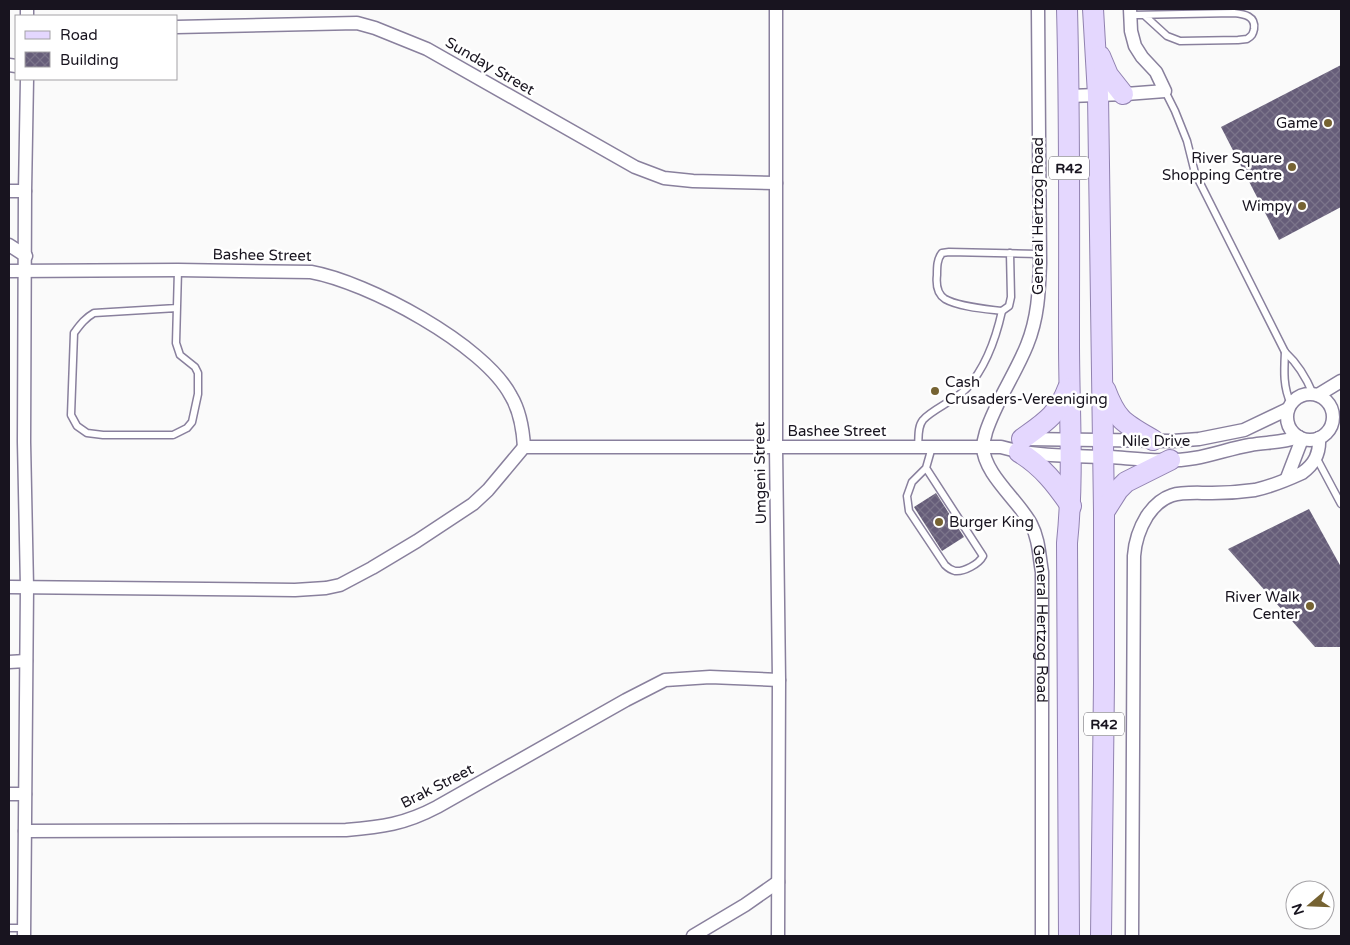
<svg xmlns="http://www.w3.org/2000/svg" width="1350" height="945" font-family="'Varela Round',sans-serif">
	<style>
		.building { fill: url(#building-cross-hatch) }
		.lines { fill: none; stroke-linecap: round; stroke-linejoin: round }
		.lane-casing { stroke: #89809d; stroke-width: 9 }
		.street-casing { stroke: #89809d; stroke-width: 15 }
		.primary-casing { stroke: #9182b0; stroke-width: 22 }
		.lane { stroke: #fff; stroke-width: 6 }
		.street { stroke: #fff; stroke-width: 12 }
		.primary { stroke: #e4d7fe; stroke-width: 20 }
		.poi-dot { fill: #766332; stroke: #fff; stroke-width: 2 }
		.labels { text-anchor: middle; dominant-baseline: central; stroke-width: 5; stroke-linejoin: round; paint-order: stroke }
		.shield { fill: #fff; stroke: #5d5a62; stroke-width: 1 }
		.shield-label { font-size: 14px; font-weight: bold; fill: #18141f }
		.street-label { font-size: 15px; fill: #18141f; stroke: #fff }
		.poi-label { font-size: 15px; fill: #18141f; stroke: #fff; text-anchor: end }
	</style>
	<defs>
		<pattern id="building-cross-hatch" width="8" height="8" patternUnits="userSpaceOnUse" patternTransform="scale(1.25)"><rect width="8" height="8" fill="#665d79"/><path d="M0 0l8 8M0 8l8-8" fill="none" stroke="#7b748a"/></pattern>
	</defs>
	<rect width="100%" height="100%" fill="#fafafa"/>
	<g class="building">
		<polygon points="1341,65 1341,207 1279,240 1221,127"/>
		<polygon points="936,493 964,537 942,551 914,507"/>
		<polygon points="1309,509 1341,567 1341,647 1315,647 1228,549"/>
	</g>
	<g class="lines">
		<defs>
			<g id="lane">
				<path d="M1131,15L1234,13C1244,14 1256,16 1254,29C1253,34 1252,36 1247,39L1238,40L1180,41L1167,36L1144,15"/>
				<path d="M1165,91L1175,111L1187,141L1195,173L1285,352C1298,364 1306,377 1313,394"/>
				<path d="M1010,253L1011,297L1009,306L1002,311C986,309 959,307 945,299C937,294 936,284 937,275C937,267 937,259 942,253L949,252L1039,254"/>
				<path d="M177,308L94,313C85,318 80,325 74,333L71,415L77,426L87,433L103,435H173L187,428L192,422L198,394V373L195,367L180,355L176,343L178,270"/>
				<path d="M1285,352C1284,371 1283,387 1291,404"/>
				<path d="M918,447C919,439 917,427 923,420C931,410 956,400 967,388C986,367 996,338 1002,311"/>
				<polyline points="1316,457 1341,504"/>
				<path d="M926,468L983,556C979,564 964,572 955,571C951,570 948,568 945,565L909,511L907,496L912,482L926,468L932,447"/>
				<polyline points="9,928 25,928"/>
			</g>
			<g id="street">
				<polyline points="27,9 27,16"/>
				<polyline points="776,9 776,448 779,680 778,936"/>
				<path id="s1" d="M1038,9L1040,263C1039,292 1038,318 1027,345C1015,375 996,401 986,432C985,437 983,442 983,447C984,474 1018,500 1031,524C1039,539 1039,555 1042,572V936"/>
				<polyline points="176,27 357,23 375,28 427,49 635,167 664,178 693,181 776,183"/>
				<polyline points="9,65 16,66"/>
				<polyline points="1069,96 1126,94 1165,91 1156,72 1142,57 1135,46 1131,31 1130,9"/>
				<polyline points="9,191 25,191"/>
				<polyline points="9,245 26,256"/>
				<path d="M9,271L178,270L311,272C367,282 484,344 511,396C520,411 523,429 524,447"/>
				<circle cx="1310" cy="417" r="23"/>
				<polyline points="1318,395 1341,381"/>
				<polyline points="1025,439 1173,441 1199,439 1244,430 1288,409"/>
				<polyline points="1287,478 1302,439"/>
				<path d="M9,587L295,590L326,588L340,585L372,568L417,541L473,504L488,490L524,447H1001C1037,457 1074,456 1111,457C1139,459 1167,463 1195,458C1213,455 1232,448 1250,445C1268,442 1280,443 1299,437"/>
				<polyline points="9,662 26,661"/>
				<polyline points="9,794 25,794"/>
				<path d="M25,831L346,830C382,827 405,824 437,807L626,700L665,680L710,677L779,680"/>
				<polyline points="24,936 27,587 24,442 25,191 27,79"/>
				<polyline points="693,936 745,905 778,882"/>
				<path d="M1132,936L1134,556C1135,541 1139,529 1147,516C1165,489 1183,493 1212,493C1226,493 1241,492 1255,490C1268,487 1289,479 1302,473C1315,464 1320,453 1319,438"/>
			</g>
			<g id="primary">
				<path d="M1067,9C1070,120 1069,231 1069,342C1069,409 1074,476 1067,543L1069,936"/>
				<polyline points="1093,9 1098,95 1104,512 1104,683 1101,936"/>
				<polyline points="1100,56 1108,75 1123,94"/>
				<path d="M1105,389C1117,421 1124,423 1153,440"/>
				<path d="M1022,439C1044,423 1058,415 1068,388"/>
				<path d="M1019,452C1042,466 1056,484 1071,506"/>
				<polyline points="1104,512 1118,490 1126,482 1170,460"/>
			</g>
		</defs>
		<use href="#lane" class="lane-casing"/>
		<use href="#street" class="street-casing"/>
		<use href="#primary" class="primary-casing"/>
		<use href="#lane" class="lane"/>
		<use href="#street" class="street"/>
		<use href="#primary" class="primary"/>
	</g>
	<g class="poi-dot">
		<circle cx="1328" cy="123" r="5"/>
		<circle cx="1292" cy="167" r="5"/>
		<circle cx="1302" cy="206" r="5"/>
		<circle cx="935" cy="391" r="5"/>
		<circle cx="939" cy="522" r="5"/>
		<circle cx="1310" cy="606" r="5"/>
	</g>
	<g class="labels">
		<g class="shield">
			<rect x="1049" y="156.5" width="40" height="23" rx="4"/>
			<rect x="1084" y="712.5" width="40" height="23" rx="4"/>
		</g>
		<g class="shield-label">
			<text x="1069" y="168">R42</text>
			<text x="1104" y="724">R42</text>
		</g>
		<g class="street-label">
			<text transform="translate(490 66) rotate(30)">Sunday Street</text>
			<text transform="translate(1038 216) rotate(-90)">General Hertzog Road</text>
			<text transform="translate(262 255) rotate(1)">Bashee Street</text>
			<text x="837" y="431">Bashee Street</text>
			<text x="1156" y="441">Nile Drive</text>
			<text transform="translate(760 473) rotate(-91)">Umgeni Street</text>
			<text stroke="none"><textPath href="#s1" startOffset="642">General Hertzog Road</textPath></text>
			<text transform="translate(437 786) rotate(-27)">Brak Street</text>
		</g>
		<g class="poi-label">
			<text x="1318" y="123">Game</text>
			<text x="1282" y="158">River Square<tspan x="1282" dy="17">Shopping Centre</tspan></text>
			<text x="1292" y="206">Wimpy</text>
			<text x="945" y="382" text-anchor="start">Cash<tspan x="945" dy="17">Crusaders-Vereeniging</tspan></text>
			<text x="949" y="522" text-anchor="start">Burger King</text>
			<text x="1300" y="597">River Walk<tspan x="1300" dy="17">Center</tspan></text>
		</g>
	</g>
	<rect width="1350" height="945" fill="none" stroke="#18141f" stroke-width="20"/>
	<rect x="15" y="15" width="162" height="65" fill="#ffffff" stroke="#a3a1a5"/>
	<rect x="25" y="31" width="25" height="8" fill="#e4d7fe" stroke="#a3a1a5"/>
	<text x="60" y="40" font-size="15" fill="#18141f">Road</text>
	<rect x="25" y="52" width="25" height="15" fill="url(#building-cross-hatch)" stroke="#a3a1a5"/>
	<text x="60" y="65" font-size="15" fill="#18141f">Building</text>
	<g transform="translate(1310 905) rotate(251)"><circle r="24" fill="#ffffff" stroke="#a3a1a5"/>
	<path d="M0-4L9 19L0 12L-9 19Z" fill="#766332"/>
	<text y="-8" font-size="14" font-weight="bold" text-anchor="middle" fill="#18141f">N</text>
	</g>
</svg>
